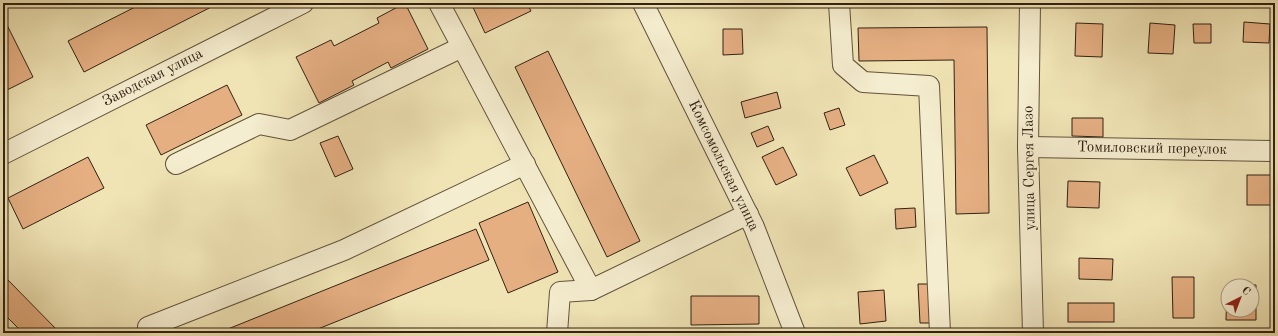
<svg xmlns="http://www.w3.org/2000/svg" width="1278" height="336" font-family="'Old Standard TT',serif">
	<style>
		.building { fill: #e5af82; stroke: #312114; fill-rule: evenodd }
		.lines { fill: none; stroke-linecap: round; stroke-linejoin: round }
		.minor-casing { stroke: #61523c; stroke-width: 22 }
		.minor { stroke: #f5edcf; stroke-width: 20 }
		.labels { text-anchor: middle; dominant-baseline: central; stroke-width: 4; stroke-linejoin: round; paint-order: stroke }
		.street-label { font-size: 15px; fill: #312114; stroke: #f5edcf }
	</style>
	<rect width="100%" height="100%" fill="#f0e4b5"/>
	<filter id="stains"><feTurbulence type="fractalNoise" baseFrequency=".005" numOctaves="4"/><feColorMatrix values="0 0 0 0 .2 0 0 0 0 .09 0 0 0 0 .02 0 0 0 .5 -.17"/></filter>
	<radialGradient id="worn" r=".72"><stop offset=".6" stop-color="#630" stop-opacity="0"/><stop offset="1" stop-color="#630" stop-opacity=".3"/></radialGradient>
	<g class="building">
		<polygon points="143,3 219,3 84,72 68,41"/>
		<polygon points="405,3 428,49 391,68 388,62 352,81 354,85 319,103 296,57 331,40 334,46 379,23 377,18"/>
		<polygon points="471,3 527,3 531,11 485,33"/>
		<polygon points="3,17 33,77 3,92"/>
		<polygon points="1244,22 1270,24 1269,43 1243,42"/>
		<polygon points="1076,23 1103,24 1102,57 1075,56"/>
		<polygon points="1150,23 1175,25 1173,54 1148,53"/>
		<polygon points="1193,24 1211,24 1211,43 1194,43"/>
		<polygon points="987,27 989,213 956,214 954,60 859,61 858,28"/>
		<polygon points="723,29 742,29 743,54 723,55"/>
		<polygon points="548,51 640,241 607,257 515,67"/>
		<polygon points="227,85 242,115 161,155 146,125"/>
		<polygon points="777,92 781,108 745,118 741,102"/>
		<polygon points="839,108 845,125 830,130 824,113"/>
		<polygon points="1072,118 1103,118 1103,137 1072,136"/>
		<polygon points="768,126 774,140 757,147 751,133"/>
		<polygon points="338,136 353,169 335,177 320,143"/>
		<polygon points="783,147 797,175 776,185 762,157"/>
		<polygon points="874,155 888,183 860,196 846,168"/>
		<polygon points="88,157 104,188 23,229 8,198"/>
		<rect x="1247" y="175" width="28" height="30"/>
		<polygon points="1068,181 1100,182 1099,208 1067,207"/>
		<polygon points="528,202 558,272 508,293 479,223"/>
		<polygon points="915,208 916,227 896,229 895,209"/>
		<polygon points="476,229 489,260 308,333 218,333"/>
		<polygon points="1079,258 1113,259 1112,280 1079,279"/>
		<polygon points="1172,277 1194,277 1194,318 1173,318"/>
		<polygon points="7,279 60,333 23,333 3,313 3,283"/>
		<polygon points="918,284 929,284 931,323 920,323"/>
		<path d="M1227,285H1256V320H1226ZM1228,286H1252V310H1228Z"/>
		<polygon points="884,290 886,321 860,324 858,292"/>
		<polygon points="691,296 759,296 759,324 691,325"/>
		<rect x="1068" y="303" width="46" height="19"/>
	</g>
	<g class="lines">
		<defs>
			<g id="minor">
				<polyline points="439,3 591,290 748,214"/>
				<polyline points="643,3 754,227 795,333"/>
				<polyline points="839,3 843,65 863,82 929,86 940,333"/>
				<polyline points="1030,3 1028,147 1033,333"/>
				<polyline points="1028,147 1275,151"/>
				<polyline points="3,154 303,3"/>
				<polyline points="176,164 259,124 290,130 462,47"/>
				<polyline points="148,327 344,250 525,164"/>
				<polyline points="557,333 560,292 591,290"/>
			</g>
		</defs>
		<use href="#minor" class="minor-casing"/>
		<use href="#minor" class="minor"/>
	</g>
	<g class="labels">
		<g class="street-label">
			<text transform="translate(153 78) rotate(-27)">Заводская улица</text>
			<text transform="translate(1152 149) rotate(1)">Томиловский переулок</text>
			<text transform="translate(723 166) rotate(64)">Комсомольская улица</text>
			<text transform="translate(1030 168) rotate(-91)">улица Сергея Лазо</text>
		</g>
	</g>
	<rect width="1278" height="336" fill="none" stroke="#f0e4b5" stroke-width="16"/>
	<rect x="4" y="4" width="1270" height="328" fill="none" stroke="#312114" stroke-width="2"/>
	<rect x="8" y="8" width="1262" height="320" fill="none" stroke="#312114"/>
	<g transform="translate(1240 298) rotate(42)"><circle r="19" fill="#f5edcf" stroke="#a79b84"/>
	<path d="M0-3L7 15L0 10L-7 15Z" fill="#8f2418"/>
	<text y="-6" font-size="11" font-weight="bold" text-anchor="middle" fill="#312114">С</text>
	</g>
	<rect width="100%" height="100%" filter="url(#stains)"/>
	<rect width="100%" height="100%" fill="url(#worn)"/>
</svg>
